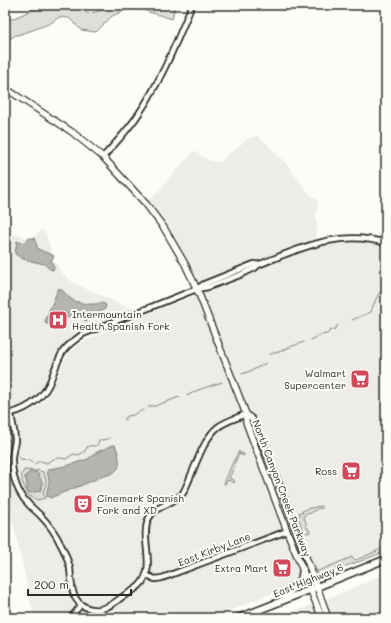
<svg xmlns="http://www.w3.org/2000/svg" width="391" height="623" font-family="Mali,sans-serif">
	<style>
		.built { fill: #edece8 }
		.green { fill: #dfdeda; stroke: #858482 }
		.water { fill: #b5b4b1; stroke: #7e7d7b }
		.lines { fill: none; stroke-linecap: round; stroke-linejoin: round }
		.stream { stroke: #7e7d7b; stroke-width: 1 }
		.minor-casing { stroke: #2b2b2b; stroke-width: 7 }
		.tertiary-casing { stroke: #2b2b2b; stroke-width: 8 }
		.secondary-casing { stroke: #2b2b2b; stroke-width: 8 }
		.trunk-casing { stroke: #2b2b2b; stroke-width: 9 }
		.minor { stroke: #fdfcf7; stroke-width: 4 }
		.tertiary { stroke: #fdfcf7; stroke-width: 4.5 }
		.secondary { stroke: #fdfcf7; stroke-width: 5.5 }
		.trunk { stroke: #fdfcf7; stroke-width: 6 }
		.labels { text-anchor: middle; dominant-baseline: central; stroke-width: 4; stroke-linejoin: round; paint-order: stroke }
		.poi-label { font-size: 10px; fill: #2b2b2b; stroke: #fdfcf7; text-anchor: end }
		.street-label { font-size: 10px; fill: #2b2b2b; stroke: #fdfcf7 }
	</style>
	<rect width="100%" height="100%" fill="#fdfcf7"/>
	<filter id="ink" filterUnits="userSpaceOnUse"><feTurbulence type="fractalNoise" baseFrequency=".025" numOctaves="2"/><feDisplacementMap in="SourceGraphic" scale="8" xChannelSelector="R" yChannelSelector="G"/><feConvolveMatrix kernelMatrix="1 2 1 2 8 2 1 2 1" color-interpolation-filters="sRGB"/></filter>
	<g filter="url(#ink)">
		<g class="built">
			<polygon points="257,136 264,141 288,166 310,195 316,199 318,204 316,215 317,243 356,235 379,237 386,222 386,547 211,618 34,618 5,485 5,417 23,414 32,410 43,402 50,393 64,361 70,353 76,346 111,328 199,294 170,238 146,204 194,151 210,161 220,162 248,138"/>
			<polygon points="42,230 46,234 54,260 61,272 74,283 133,310 83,331 75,336 65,344 59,352 47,382 41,392 33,400 20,408 5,412 5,233 19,235 30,240"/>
			<polygon points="386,574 386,618 277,618 322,601"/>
		</g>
		<g class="green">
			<polygon points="43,5 81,5 88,14 112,7 114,5 175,5 172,19 133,7 112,16 96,32 81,30 69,18 59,17 51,23 30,31 14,36 5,43 5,22"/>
			<polygon points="239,451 240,454 243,453 244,456 239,454 234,464 235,465 229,478 235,481 234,483 228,480 225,484 224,484 232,464 238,453 239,453"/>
			<polygon points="24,470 37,471 37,470 43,472 46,479 46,485 43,492 45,498 38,500 29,496 22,482 22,477 21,476"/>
			<path d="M321,506H322V508L320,509L319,508C316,509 314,511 311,513C308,514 306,513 304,515V518L306,522V527L308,528L310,532L308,533L306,532H303L298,517L300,515L299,512H301L302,513H303L302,511L310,508Z"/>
			<polygon points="386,547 386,551 361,561 320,575 318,573 316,572 312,564 314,565 316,570 318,571 352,557 353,559 356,560"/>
		</g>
		<g class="water">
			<path d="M30,238H34L38,249C43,252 50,253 54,256L51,261L54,267L53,270L50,269L44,264L23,259L15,254L17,241L22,243Z"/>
			<path d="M59,288C65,291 68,298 74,301C78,302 89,305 94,304C100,304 100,301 106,305L105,309L95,314L93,317L86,321C76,312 59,319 48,324H46L45,321L58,289Z"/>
			<path d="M113,445H115C118,451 121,463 118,468C113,476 103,475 96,479C81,486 66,491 50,498L47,496C46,490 49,487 49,481C49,477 47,474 47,470L49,469L66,466L88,459L97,452Z"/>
			<path d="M30,472C31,472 35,472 36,472C39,474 38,476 40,478C43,483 43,484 40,491L30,493L27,490V483L25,477L26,475Z"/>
		</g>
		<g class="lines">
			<g class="stream">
				<path d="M352,320L371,312C374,302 379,292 386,285"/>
				<polyline points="311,340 320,335 327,334 331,330 335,329 338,325"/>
				<path d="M270,355C273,352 275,353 279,352C287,348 295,345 304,342"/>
				<polyline points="242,374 253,370 266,363"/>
				<polyline points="187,396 198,390 222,382"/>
				<polyline points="157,405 180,397"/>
				<polyline points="148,408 150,406 156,406"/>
				<polyline points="139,412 143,410"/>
				<polyline points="125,418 128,416 133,415 138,412"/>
				<polyline points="125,420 125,419"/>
				<polyline points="5,438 10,441 10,445 9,447 10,449"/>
				<path d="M17,452L18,457L21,459L28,460L34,464L40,461L47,463C53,458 58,457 66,459L73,454L79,455C81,454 83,452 85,451C86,450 86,448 87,447C93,443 96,450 99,441L110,438"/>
			</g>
			<defs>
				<polyline id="minor" points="70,618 81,605"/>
				<g id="tertiary">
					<path d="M103,157C115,144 128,130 138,115C161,81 176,43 192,5"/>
					<path d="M198,288L204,284L254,264L258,265C301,248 339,229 386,243"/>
					<path d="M5,414C23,412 41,401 49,384C54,373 57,360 64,350C69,344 76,339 83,334L189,292L197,289L208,287L240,275L255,268L258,265"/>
					<path d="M11,414C12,422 15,432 15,441C14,446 13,451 12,456C11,470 15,487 24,499C28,504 33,509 39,514C48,523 56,534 61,545C65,552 68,561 70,568C71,577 71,587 74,595C79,607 92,612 104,608C111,606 117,601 122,597C128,593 135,590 140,585C157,567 140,540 148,520C154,505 173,505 183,493C193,475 202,439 218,427C226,421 237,418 246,414"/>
					<polyline points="146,575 155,579 162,578 287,531"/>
				</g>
				<g id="secondary">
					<polyline points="5,88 72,132 103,157 146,204 164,228 185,264 199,294 244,409 246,414 252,419 274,471 317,587 321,598 328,618"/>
					<polyline points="246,414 246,422 287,531 322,618"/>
				</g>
				<g id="trunk">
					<polyline points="282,600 301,580 303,569"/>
					<path d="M238,618C288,599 337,579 386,559"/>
				</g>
			</defs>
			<use href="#minor" class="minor-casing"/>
			<use href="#tertiary" class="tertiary-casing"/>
			<use href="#secondary" class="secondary-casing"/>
			<use href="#trunk" class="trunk-casing"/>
			<use href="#minor" class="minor"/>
			<use href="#tertiary" class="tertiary"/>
			<use href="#secondary" class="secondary"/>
			<use href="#trunk" class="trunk"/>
		</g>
	</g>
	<defs>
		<symbol id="hospital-square" viewBox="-11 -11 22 22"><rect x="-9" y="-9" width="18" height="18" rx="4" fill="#d1495b" stroke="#fdfcf7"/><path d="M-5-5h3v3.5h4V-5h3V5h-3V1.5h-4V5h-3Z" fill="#fff"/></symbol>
		<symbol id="supermarket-square" viewBox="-11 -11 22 22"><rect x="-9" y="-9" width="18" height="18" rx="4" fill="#d1495b" stroke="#fdfcf7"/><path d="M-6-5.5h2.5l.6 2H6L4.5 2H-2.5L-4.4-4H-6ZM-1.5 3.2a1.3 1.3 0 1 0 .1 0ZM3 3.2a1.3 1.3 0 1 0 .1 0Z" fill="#fff"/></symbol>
		<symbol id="theatre-square" viewBox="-11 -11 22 22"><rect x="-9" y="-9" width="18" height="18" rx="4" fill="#d1495b" stroke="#fdfcf7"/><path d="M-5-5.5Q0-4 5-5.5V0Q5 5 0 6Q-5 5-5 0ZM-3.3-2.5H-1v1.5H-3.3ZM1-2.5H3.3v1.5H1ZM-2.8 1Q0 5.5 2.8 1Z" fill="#fff"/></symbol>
	</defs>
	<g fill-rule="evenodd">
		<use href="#hospital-square" x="47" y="309" width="22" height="22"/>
		<use href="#supermarket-square" x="349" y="368" width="22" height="22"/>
		<use href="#supermarket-square" x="340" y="460" width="22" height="22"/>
		<use href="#theatre-square" x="72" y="493" width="22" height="22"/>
		<use href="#supermarket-square" x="271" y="557" width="22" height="22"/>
	</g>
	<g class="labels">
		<g class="poi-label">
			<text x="72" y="314" text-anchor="start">Intermountain<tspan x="72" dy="12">Health Spanish Fork</tspan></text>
			<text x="346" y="373">Walmart<tspan x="346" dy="12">Supercenter</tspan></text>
			<text x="337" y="471">Ross</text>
			<text x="97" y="498" text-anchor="start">Cinemark Spanish<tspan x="97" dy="12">Fork and XD</tspan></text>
			<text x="268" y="568">Extra Mart</text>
		</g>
		<g class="street-label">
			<text transform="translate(282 488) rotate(69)">North Canyon Creek Parkway</text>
			<text transform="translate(214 549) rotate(-21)">East Kirby Lane</text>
			<text transform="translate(308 580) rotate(-22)">East Highway 6</text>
		</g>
	</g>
	<rect width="391" height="623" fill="none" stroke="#fdfcf7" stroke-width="20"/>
	<rect x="10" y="10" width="371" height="603" fill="none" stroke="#2b2b2b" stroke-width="1.5" filter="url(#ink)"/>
	<path d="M28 589v6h103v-6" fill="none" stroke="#2b2b2b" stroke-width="2"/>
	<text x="34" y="589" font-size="12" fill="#2b2b2b" stroke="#fdfcf7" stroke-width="3" paint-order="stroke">200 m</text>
</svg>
